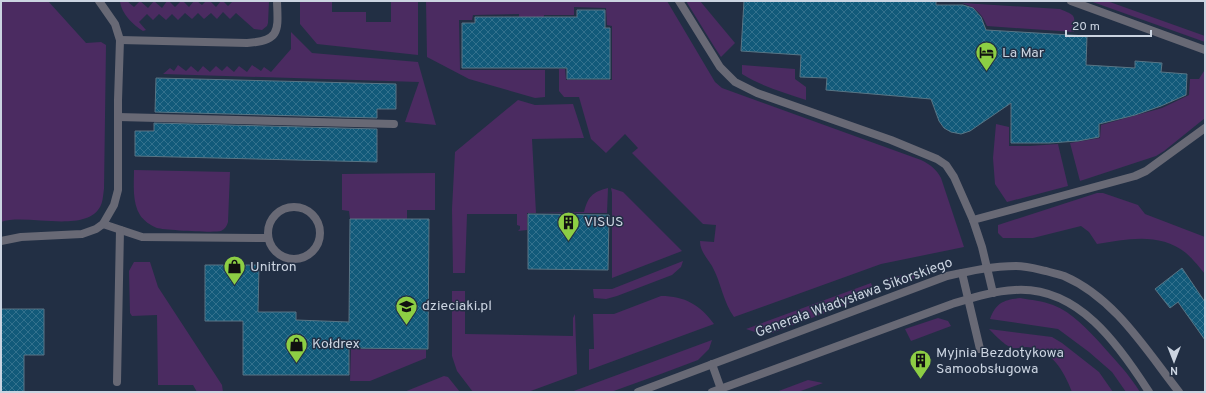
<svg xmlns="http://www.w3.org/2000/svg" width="1206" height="393" font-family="Overpass,sans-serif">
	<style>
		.green { fill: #4b2b61 }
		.building { fill: url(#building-cross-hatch); stroke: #587585 }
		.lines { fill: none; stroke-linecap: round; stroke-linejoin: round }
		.service { stroke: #686975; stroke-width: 8 }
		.minor { stroke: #686975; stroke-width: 8 }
		.tertiary { stroke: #686975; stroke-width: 8 }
		.labels { text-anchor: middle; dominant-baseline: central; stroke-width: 3; stroke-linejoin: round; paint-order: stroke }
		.poi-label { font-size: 14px; fill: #cbd4e1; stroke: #222f44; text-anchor: start }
		.street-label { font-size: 14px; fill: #cbd4e1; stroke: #222f44 }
	</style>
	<defs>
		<pattern id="building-cross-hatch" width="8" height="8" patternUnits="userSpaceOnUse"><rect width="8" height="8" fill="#125a7a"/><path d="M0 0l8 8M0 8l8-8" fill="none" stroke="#33718d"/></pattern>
	</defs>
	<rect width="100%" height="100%" fill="#222f44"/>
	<g class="green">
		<path d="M1,1H48L86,43L101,42L106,45L104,189C103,195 103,202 100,207C85,234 26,213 1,222Z"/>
		<path d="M120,1H127L134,7L140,1L148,8L154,1L162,8L167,1H169L175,7L181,1H183L189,7L194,1H197L202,5L206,1H210L216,7L221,1H223L228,6L233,1H269L268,23L267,26L262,30L254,29L236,13L230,19L223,12L217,19L211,13L204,19L198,13L192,19L185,13L178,20L172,14L166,20L159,14L153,20L147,14L139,22L146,30L143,31C133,25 121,13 120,1Z"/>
		<polygon points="300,1 332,1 332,12 366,12 366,22 391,22 391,1 418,1 418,55 317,44 300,24"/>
		<path d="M426,1H667L715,82L722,88L921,160C931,165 936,169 941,178L964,247L881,264L734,317C723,302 721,282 712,266C707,258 700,251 700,241L714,242L716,225L703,224L632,153L638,148L625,134L606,153L591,139L579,97H564L559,91V69H565L566,80H612V26L607,25L606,8L574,7V15H544V20H519V14L473,15L472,20H459L460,70H545V97L535,98L469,79L427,57Z"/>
		<polygon points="686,1 700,1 735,43 721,57 715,48"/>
		<polygon points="1090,1 1107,1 1205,36 1205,42"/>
		<path d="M962,3L1060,9C1076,16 1075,14 1074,32L987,26C981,12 976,8 962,3Z"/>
		<polygon points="291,32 312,53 418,62 436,125 405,122 419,82 163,74 170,68 174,71 178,65 186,71 191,66 198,72 203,66 210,72 216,66 222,71 227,66 234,72 239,66 247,72 252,65 261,71 264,67 271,72 291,49"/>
		<path d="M742,65L795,69V79L806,87V100C783,92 763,87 742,74Z"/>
		<polygon points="1204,71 1205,71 1205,118 1164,151 1156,156 1080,181 1070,143 1100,138 1101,125 1162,108 1189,95 1190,79 1199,79"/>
		<path d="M518,100L535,105L573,104L584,138L532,139L536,213L584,212C588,197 592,192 608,188L607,213H527V230L518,231L520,229V226L517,225V214H467L465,273H453L452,209L455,152Z"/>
		<polygon points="996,124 1009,127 1009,146 1030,146 1058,144 1068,186 1007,202 995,184 993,158"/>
		<path d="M134,170L230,172L228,222C227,226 225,229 221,231C214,233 164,230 157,228C151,226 143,220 140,215C132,202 134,184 134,170Z"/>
		<polygon points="435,173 435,210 407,210 407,219 350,219 349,211 342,210 342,174"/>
		<polygon points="611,188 623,192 682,251 612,278 612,193"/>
		<path d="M1097,193H1103L1138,205L1145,214L1205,237V274C1200,268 1192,258 1186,253C1160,232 1127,239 1097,244L1089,232L1081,226L1033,238H1003L998,233V225Z"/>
		<polygon points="683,261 681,267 672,275 617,296 606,299 594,298 593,289 612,289"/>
		<polygon points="134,262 150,262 158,287 222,385 223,392 197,392 193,385 158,385 157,315 132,316 130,313 129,271"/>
		<polygon points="935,269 942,269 887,288 884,279"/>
		<polygon points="871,283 875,294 772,333 758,333 746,329"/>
		<polygon points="452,291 465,291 465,334 573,336 573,318 575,314 577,374 528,392 473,392 457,371 452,356"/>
		<path d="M661,296C685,296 700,305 714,324L589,370V349H594L593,314H614Z"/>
		<path d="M1020,298C1031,300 1043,301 1053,305C1073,313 1087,329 1101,344C1115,360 1129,374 1140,392H1126L1112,372L1089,352L1058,329L990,319C996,303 1003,300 1020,298Z"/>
		<polygon points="938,318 948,321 951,326 911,341 905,329"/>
		<path d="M989,329L1052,337L1062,343L1099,372L1113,392H1072C1064,371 1051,348 1026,347C1022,347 1017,349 1013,348C1006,347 994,334 989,329Z"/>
		<polygon points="712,340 709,349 698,360 658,375 611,392 571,392"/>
		<polygon points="351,349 426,350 426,358 370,381 350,381"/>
		<polygon points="444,376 448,377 460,392 404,392"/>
		<polygon points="808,380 823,383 798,392 776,392"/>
	</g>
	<g class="building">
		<polygon points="744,1 936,1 936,5 963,5 973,8 981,17 986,30 1087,36 1086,65 1135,68 1135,61 1162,63 1161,72 1187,74 1186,95 1161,106 1135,115 1099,124 1099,137 1078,141 1049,143 1011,143 1011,103 970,131 961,134 951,132 944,128 939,121 931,99 826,90 827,78 800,77 801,55 741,51"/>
		<polygon points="577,10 605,10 605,28 610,28 610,79 567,79 567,68 462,68 462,23 475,23 475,17 577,17"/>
		<polygon points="156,78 396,84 396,109 377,109 377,118 155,112"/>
		<polygon points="154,123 377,129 377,162 135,156 135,131 154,131"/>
		<polygon points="528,214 609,215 608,270 528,269"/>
		<polygon points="350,219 429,219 428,349 349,348 349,375 243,375 243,321 205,321 205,265 259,265 258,312 296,312 296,320 349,322"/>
		<polygon points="1182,268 1205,302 1205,340 1178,302 1170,308 1155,289"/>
		<polygon points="1,309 44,309 44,355 24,355 24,392 1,392"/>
	</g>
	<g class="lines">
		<g class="service">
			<polyline points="679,1 720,67 735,82 757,93 891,140 937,159 946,165 954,177 973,220 982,247 993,293"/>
			<polyline points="1071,1 1205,50"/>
			<polyline points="973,220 1135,176 1146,171 1205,128"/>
			<polyline points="962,273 980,349"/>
			<polyline points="712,364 722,392"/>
		</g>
		<g class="minor">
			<path d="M120,40L247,43C281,41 278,30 277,1"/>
			<polyline points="118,117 394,124"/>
			<circle cx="294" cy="233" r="26"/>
			<polyline points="103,224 142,237 268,238"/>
			<polyline points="1,241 21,237 82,234 96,229 103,224 114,205 118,190 118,100 120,40 115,24 99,1"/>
			<polyline points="117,382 120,230"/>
		</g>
		<g class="tertiary">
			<path d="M638,392L947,276C970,271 993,266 1016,266C1027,266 1037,269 1046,271C1052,273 1059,274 1064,276C1115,298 1146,350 1179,392"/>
			<path d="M712,392L952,304C972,298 993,291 1015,290C1078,286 1119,345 1149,392"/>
		</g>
	</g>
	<defs>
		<symbol id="hotel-pin" viewBox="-11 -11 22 30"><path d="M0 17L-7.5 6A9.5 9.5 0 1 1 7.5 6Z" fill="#8dce44" stroke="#222f44"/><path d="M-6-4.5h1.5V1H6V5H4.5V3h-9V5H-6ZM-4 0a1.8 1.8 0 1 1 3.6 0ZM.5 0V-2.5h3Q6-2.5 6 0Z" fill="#111"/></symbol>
		<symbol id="building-pin" viewBox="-11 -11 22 30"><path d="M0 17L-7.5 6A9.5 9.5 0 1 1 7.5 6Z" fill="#8dce44" stroke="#222f44"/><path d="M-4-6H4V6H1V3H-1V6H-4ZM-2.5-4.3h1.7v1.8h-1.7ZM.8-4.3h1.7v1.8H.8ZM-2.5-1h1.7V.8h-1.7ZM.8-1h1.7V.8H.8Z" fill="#111"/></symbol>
		<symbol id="shop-pin" viewBox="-11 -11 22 30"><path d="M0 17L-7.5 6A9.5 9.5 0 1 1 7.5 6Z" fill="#8dce44" stroke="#222f44"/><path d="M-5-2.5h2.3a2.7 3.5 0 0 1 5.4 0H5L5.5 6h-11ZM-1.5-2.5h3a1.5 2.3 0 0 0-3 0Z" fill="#111"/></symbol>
		<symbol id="school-pin" viewBox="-11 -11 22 30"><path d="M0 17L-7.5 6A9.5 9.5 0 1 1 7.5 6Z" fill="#8dce44" stroke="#222f44"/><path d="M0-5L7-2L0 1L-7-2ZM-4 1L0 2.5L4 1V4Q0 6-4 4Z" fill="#111"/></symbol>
	</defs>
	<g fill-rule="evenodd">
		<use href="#hotel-pin" x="974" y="40" width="25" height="34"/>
		<use href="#building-pin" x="556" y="210" width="25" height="34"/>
		<use href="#shop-pin" x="222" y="254" width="25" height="34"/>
		<use href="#school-pin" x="394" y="294" width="25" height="34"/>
		<use href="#shop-pin" x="284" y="332" width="25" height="34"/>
		<use href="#building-pin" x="908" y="348" width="25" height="34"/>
	</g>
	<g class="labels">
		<g class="poi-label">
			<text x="1002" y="53">La Mar</text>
			<text x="584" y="222">VISUS</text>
			<text x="250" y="267">Unitron</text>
			<text x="422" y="306">dzieciaki.pl</text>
			<text x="312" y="344">Kołdrex</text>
			<text x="936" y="353">Myjnia Bezdotykowa<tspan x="936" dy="16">Samoobsługowa</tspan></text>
		</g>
		<g class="street-label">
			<text transform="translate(854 298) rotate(-20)">Generała Władysława Sikorskiego</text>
		</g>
	</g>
	<rect width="1206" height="393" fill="none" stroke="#cbd4e1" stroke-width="4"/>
	<g transform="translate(1174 361) rotate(180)" stroke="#222f44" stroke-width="3" paint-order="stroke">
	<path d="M0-3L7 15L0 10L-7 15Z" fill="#cbd4e1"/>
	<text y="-6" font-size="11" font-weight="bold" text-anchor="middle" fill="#cbd4e1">N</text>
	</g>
	<path d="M1066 30v6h85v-6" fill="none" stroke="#cbd4e1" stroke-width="2"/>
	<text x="1072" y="30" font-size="12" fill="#cbd4e1" stroke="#222f44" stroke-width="3" paint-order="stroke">20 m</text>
</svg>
